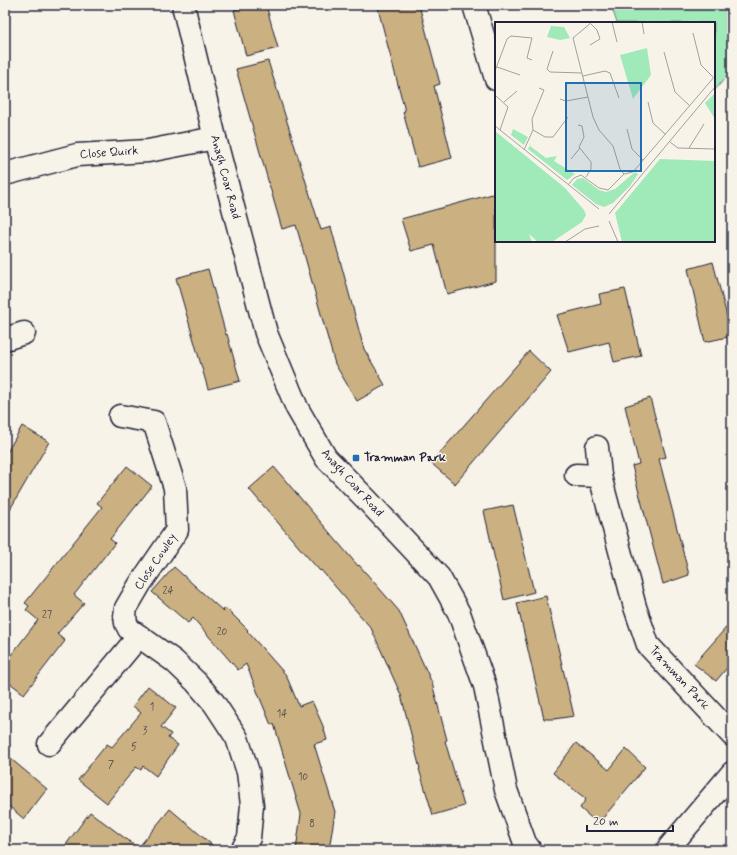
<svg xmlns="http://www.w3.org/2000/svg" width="737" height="855" font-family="Mynerve,sans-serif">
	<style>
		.green { fill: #a0eab9; stroke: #61867a }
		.building { fill: #cbb181; stroke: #22223b }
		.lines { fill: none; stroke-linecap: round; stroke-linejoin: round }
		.minor-casing { stroke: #22223b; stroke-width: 25 }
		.minor { stroke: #f7f3e8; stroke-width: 22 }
		.poi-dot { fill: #1f6fb2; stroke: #f7f3e8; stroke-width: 1.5 }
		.labels { text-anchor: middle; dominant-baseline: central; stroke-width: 3; stroke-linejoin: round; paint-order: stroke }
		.number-label { font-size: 10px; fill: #4c464c }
		.street-label { font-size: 12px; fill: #22223b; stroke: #f7f3e8 }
		.poi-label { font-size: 12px; font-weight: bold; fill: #22223b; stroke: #f7f3e8; text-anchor: start }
		.inset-road { fill: none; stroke: #a29fa3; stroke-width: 1 }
		.view { fill: #1f6fb2; fill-opacity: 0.15; stroke: #1f6fb2; stroke-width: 2 }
		.inset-edge { fill: none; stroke: #22223b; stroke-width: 2 }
	</style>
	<rect width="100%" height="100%" fill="#f7f3e8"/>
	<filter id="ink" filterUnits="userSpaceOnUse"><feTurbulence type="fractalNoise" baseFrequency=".025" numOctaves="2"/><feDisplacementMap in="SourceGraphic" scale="8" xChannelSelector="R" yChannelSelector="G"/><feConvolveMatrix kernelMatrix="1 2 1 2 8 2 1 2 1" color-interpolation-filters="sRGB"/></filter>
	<g filter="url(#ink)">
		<polygon class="green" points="611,5 732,5 732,70 714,91 714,23 617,23"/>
		<g class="building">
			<polygon points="252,5 266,5 278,48 246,56 234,10"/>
			<polygon points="377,5 419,5 440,84 434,86 452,158 418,167 403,112 405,111"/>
			<polygon points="268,61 321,230 331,227 364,349 385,385 357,401 335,364 296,225 282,229 236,69"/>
			<polygon points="496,193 496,281 447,294 434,245 411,251 401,219"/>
			<polygon points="713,262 732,336 705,342 688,269"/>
			<polygon points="208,269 226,335 227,334 240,381 208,389 176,278"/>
			<polygon points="625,289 641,356 614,362 609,342 569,352 557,315 601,304 599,294"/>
			<polygon points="529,351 551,372 455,484 431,463"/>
			<polygon points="650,398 666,457 659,459 689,575 663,584 632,466 639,464 625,406"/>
			<polygon points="22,426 49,442 5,518 5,456"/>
			<polygon points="127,466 152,486 110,539 115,543 74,595 84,603 57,634 65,641 24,694 5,679 5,663 38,620 26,610 29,606 25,603 102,507 97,503"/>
			<polygon points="274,467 358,566 359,565 399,611 432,683 447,740 445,741 464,806 433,815 419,769 420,769 401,695 371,628 321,570 320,571 304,553 249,489"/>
			<polygon points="513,505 534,592 504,600 484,511"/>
			<polygon points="174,567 224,612 223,610 226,608 248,630 247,631 286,675 299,706 312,701 323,726 327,740 314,744 335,812 329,850 296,850 301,814 274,724 271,725 246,664 238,670 193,618 188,623 152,592"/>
			<polygon points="546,596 574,716 554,719 544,719 517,603"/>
			<polygon points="732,621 732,662 716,681 694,664"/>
			<polygon points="148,686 176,708 161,727 171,734 168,738 178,745 156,776 143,766 141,770 136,767 107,803 78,780 107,744 112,747 141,713 133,706"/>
			<polygon points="576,743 609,770 626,749 645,767 598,824 580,808 586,799 553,773"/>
			<polygon points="5,754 47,789 24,819 5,803"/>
			<polygon points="170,809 218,850 62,850 90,812 138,848"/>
		</g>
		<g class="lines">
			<defs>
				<g id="minor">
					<polyline points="183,5 215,138 266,333 297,408 326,458 367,500 439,577 459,613 485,686 506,790 525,843 530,850"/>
					<polyline points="474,5 496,79"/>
					<polyline points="5,174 77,155 148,151 215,138"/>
					<polyline points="5,339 24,333"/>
					<polyline points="120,416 154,422 175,488 177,530 140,584 126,608 125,616 126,623 129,629 174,661 196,682 214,703 237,738 248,772 252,805 249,838 242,850"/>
					<polyline points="597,447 600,476 635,607 648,645 732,735"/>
					<polyline points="576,475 600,476"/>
					<polyline points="49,744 139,636"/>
					<polyline points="667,850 732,773"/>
				</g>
			</defs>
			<use href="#minor" class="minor-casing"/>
			<use href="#minor" class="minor"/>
		</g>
	</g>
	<rect class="poi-dot" x="352" y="454" width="8" height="8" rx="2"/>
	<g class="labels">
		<g class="number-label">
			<text x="168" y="591">24</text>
			<text x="47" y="615">27</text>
			<text x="222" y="632">20</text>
			<text x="152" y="707">1</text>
			<text x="282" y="714">14</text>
			<text x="145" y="731">3</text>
			<text x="134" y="747">5</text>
			<text x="111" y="765">7</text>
			<text x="303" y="777">10</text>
			<text x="312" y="824">8</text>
		</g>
		<g class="street-label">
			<text transform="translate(109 153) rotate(-4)">Close Quirk</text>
			<text transform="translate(225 177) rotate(75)">Anagh Coar Road</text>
			<text transform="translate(352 483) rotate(48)">Anagh Coar Road</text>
			<text transform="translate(156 562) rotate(-56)">Close Cowley</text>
			<text transform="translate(679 678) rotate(47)">Tramman Park</text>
		</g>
		<g class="poi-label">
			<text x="364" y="458">Tramman Park</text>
		</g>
	</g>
	<g transform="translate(495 22)">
		<rect width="220" height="220" fill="#f7f3e8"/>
		<path d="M56,4L69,5L75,16L65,18L52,15ZM152,26L156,53L138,77L125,33ZM220,71V97L210,81ZM18,107L33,115L29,123L16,113ZM0,109L70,166L89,188L91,193L87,200L57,220H43L34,212L37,220H0ZM36,121L35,124L51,136L62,134L59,139L80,152L72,158L33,127ZM165,137L220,139V220H127L120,191ZM140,150L143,152L135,164L118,181L109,185L101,182L77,163L82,157L88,156L104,168L111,170L120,167Z" fill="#a0eab9"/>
		<path class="inset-road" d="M97,0L78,16L98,95L104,108L118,124L125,147L129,152L138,150L220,54M117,0L122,20M147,0L149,12M198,11L206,43L218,55M95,23L105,17L102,8L96,2M58,29L52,47L55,50L87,51M169,30L180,70L195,84M2,45L25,53M0,49L12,17L16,14L37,16L32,36L37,38M88,54L110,49L115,51L124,76M0,73L13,85L5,108M65,77L71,79L93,75M9,80L22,69M153,80L158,101L170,112M83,103L87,104L89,115L84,125L96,140V147L91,155M0,104L104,187M132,107L137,127L148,138M38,108L50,115H58L73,95M175,120L183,126L220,127M194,126L209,102M29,128L38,108L37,97L49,68L44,66M76,137L85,126M73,163L79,156L86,153L104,166L113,168L129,152M114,192L220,65M114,199L123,220M70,220L90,207L104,204"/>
		<path class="view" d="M71,61H146V149H71Z"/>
		<rect width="220" height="220" class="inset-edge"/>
	</g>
	<rect width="737" height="855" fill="none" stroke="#f7f3e8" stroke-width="20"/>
	<rect x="10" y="10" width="717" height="835" fill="none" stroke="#22223b" stroke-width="1.5" filter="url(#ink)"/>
	<path d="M587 825v6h86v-6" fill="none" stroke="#22223b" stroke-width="2"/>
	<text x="593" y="825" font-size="12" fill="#22223b" stroke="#f7f3e8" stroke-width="3" paint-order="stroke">20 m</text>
</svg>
